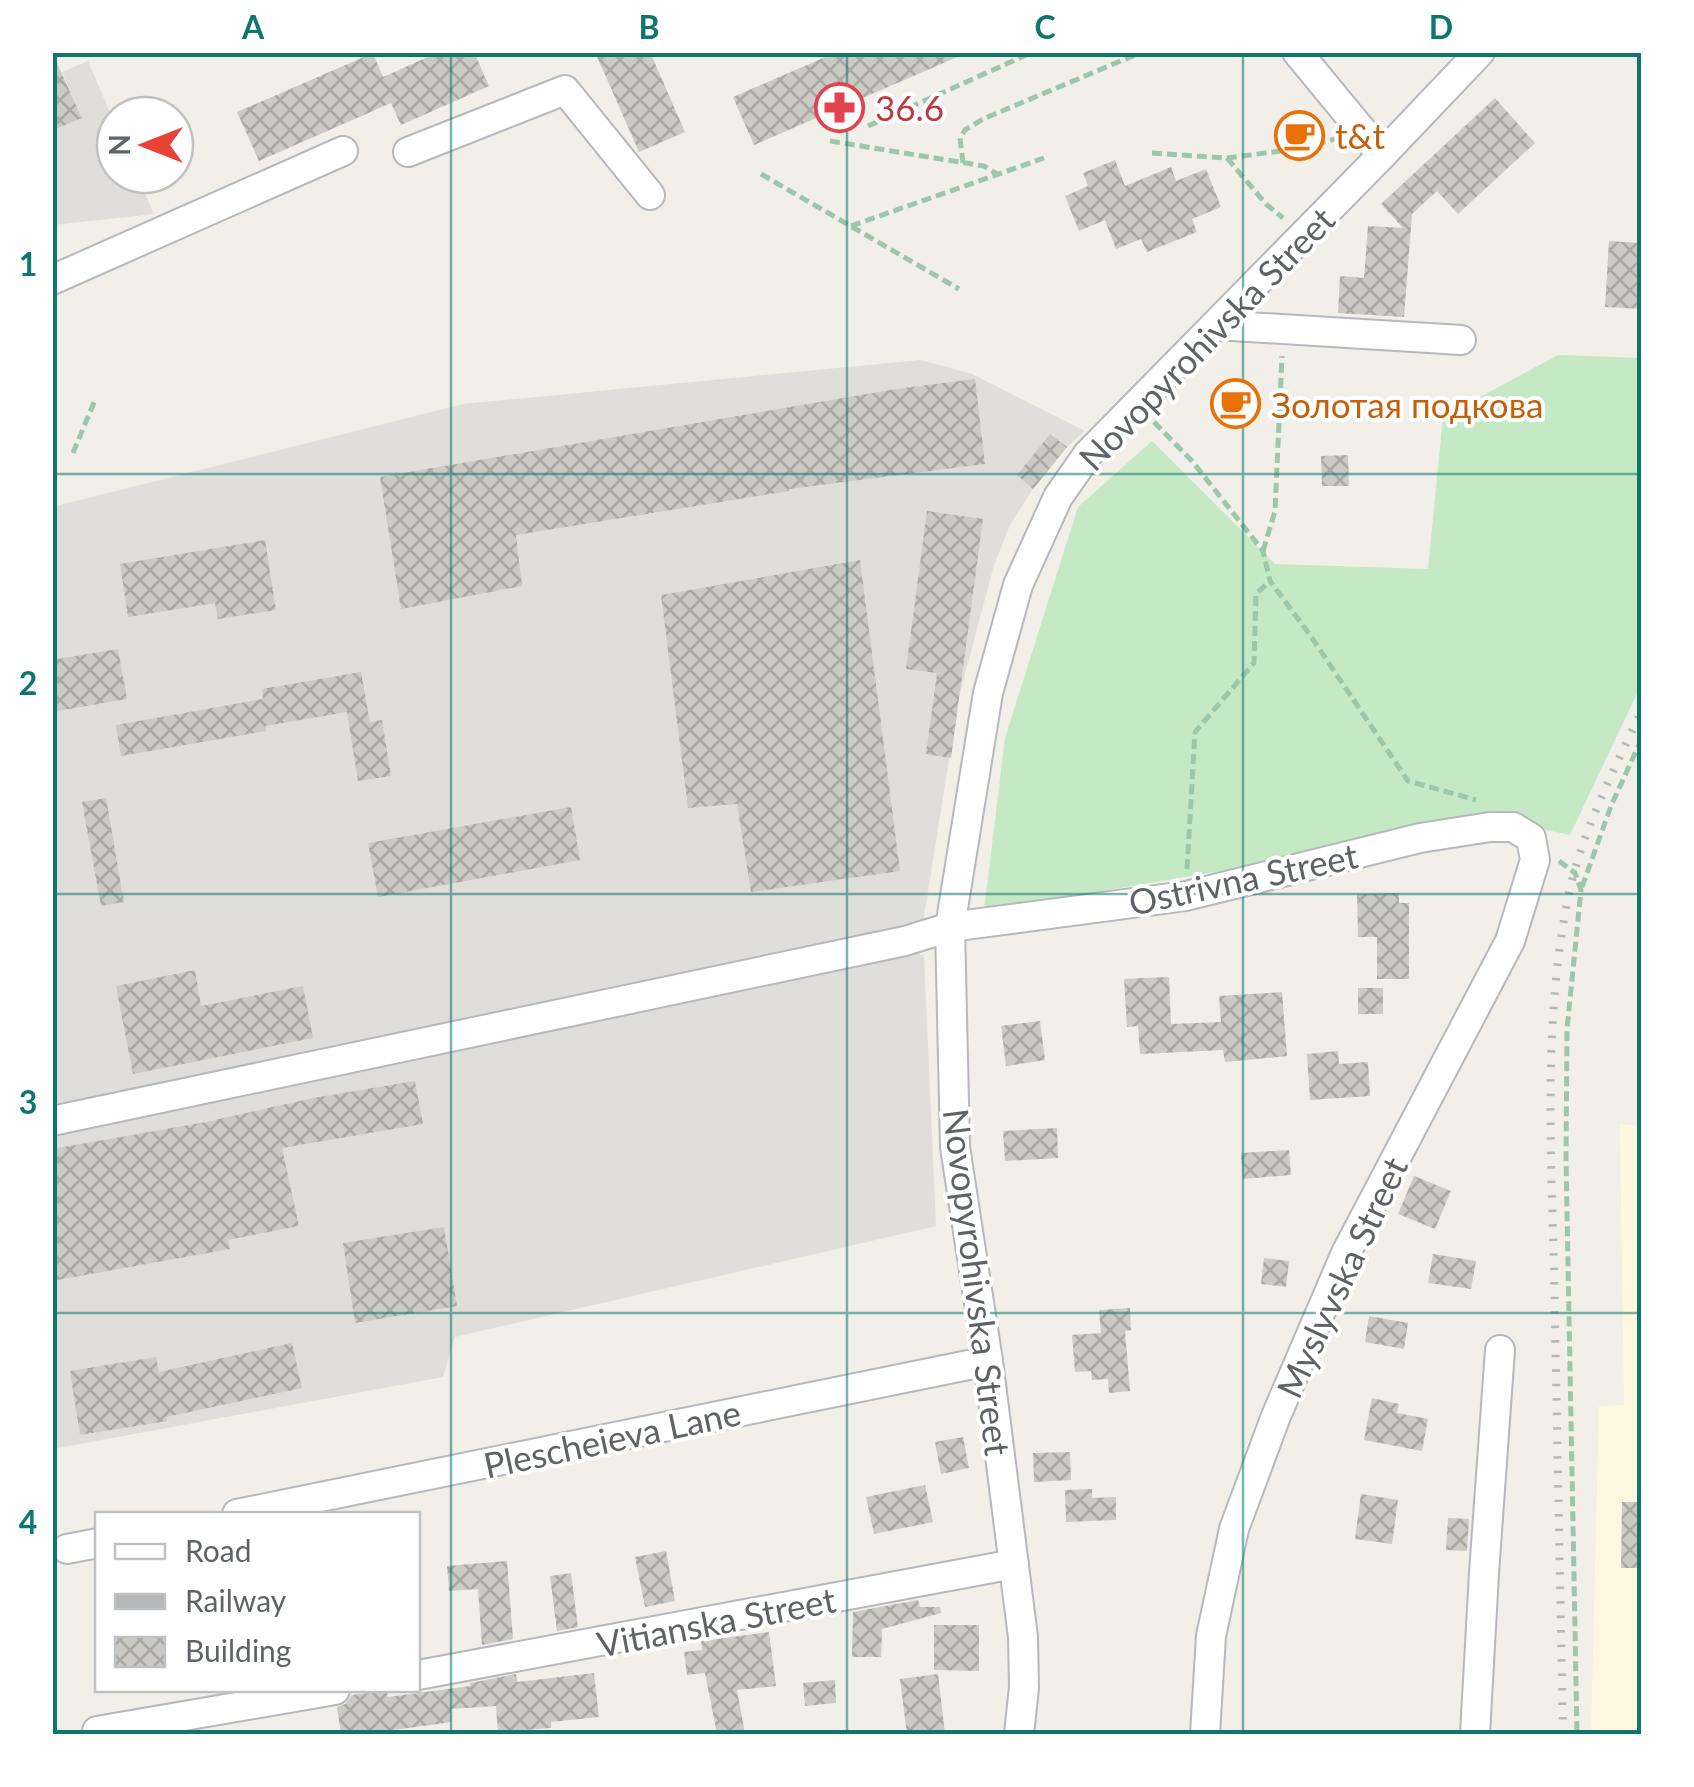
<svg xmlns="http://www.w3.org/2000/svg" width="1694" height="1787" font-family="Lato,sans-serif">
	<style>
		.commercial { fill: #fef7e0 }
		.industrial { fill: #e0deda }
		.grass { fill: #c5e8c5 }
		.building { fill: url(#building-cross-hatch) }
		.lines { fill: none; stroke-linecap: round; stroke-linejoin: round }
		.minor-casing { stroke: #b5b8bc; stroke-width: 32 }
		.path { stroke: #9cc7a9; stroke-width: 5; stroke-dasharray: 10 5; stroke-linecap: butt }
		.minor { stroke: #fff; stroke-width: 28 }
		.rail { stroke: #b6b7b8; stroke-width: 8; stroke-dasharray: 2.5 12; stroke-linecap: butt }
		.grid { fill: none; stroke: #0f766e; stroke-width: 2.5; stroke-opacity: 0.55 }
		.labels { text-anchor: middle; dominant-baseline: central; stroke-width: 8; stroke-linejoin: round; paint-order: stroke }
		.health-label { font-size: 35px; fill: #be3a42; stroke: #fff; text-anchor: start }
		.food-label { font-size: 35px; fill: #c56008; stroke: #fff; text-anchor: start }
		.street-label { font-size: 35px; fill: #5f6368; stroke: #fff }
		.neatline { fill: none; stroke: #0f766e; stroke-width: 4 }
		.grid-label { font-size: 32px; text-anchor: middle; font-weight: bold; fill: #0f766e }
	</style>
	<defs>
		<pattern id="building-cross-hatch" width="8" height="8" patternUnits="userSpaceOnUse" patternTransform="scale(2.5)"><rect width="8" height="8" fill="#cccac5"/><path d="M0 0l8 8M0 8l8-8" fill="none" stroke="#a9a8a4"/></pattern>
	</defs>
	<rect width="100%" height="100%" fill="#f1efe8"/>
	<polygon class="commercial" points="1620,1124 1642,1126 1642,1734 1591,1734 1599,1406 1624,1405"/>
	<g class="industrial">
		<polygon points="88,61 115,124 115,175 137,175 154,214 53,225 53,131 82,118 62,72"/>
		<polygon points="921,360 972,374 1085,431 1067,447 1033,489 1010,525 994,565 959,697 922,929 906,949 924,956 936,1226 455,1337 443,1377 53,1449 52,507 463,404"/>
	</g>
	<polygon class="grass" points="1558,355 1641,358 1641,685 1570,835 1510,822 984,911 1005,738 1078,507 1152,441 1275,564 1428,569 1443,417"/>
	<g class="building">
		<polygon points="52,52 82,118 52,131"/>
		<polygon points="439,52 474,52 489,86 401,125 391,103 259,161 237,112 373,53 383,77"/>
		<polygon points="595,52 650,52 685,132 639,152"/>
		<polygon points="837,52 969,52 754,145 733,97"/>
		<polygon points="1495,98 1535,143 1458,214 1437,191 1412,214 1404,317 1338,313 1340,276 1364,278 1368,226 1403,228 1381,204"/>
		<polygon points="1115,160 1125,186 1171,167 1176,181 1206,169 1221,207 1192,219 1197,232 1147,252 1141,239 1116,249 1105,220 1079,231 1065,196 1088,186 1083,173"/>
		<polygon points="1609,241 1642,243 1642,309 1605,307"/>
		<polygon points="975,379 985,464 789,489 789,491 516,535 522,586 401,609 380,477 896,389"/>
		<polygon points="1050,434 1067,447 1033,489 1017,475"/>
		<polygon points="1348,455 1349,486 1322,486 1321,456"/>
		<polygon points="927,511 983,519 951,758 926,754 937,673 906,669"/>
		<polygon points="265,540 276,610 218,619 215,603 128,617 120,564"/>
		<polygon points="860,560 900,871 751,892 737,804 688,808 661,595"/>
		<polygon points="118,649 127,699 52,712 52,660"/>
		<polygon points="361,672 370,722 382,720 391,776 358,781 347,712 265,726 266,731 121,756 116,725 263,699 262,689"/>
		<polygon points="106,798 124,902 101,906 82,802"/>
		<polygon points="571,807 580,860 378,897 368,843"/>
		<polygon points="1399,893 1399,903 1409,903 1409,979 1377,979 1377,937 1358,937 1357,894"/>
		<polygon points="195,970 201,1006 303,986 313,1038 133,1074 116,986"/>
		<polygon points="1169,977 1171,1024 1221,1022 1219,996 1282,992 1287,1056 1225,1062 1223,1050 1140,1054 1138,1026 1127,1027 1124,979"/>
		<rect x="1358" y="988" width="25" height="26"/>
		<polygon points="1040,1021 1045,1060 1006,1066 1001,1026"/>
		<polygon points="1338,1051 1339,1064 1368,1062 1370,1096 1310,1100 1307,1054"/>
		<polygon points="415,1081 423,1124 282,1148 299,1226 228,1240 230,1249 52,1281 52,1149 206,1122 313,1098"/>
		<polygon points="1057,1128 1058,1158 1005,1161 1003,1131"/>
		<polygon points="1289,1150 1291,1175 1243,1179 1241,1153"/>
		<polygon points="1414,1176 1451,1191 1435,1229 1398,1214"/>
		<polygon points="444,1227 457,1306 355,1323 343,1243"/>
		<polygon points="1433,1254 1476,1261 1471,1289 1428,1283"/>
		<polygon points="1264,1258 1289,1261 1286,1287 1261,1284"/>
		<polygon points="1130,1308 1131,1330 1125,1331 1130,1391 1109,1393 1108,1379 1092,1380 1091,1371 1075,1372 1072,1335 1101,1333 1099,1310"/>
		<polygon points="1369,1316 1408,1323 1404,1349 1365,1342"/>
		<polygon points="292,1343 302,1388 166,1417 167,1421 80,1435 70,1371 156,1357 159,1372"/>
		<polygon points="1372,1398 1399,1404 1397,1413 1428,1419 1422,1451 1364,1440"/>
		<polygon points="963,1437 969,1468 941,1474 935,1442"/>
		<polygon points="1070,1452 1071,1480 1034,1482 1033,1453"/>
		<polygon points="925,1485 933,1522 874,1534 866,1497"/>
		<polygon points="1092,1489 1092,1498 1116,1497 1116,1520 1066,1522 1065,1490"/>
		<polygon points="1361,1494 1398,1500 1392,1544 1355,1539"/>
		<polygon points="1622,1502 1642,1502 1642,1568 1621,1568"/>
		<polygon points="1448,1518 1469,1519 1467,1551 1446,1550"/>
		<polygon points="666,1551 675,1601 645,1607 635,1557"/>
		<polygon points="507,1561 513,1639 482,1645 478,1589 449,1591 447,1566"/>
		<polygon points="571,1573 578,1627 557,1631 550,1576"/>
		<polygon points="918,1600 920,1607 940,1607 941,1613 882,1629 881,1657 852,1657 853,1612"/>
		<polygon points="934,1625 979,1625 979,1671 934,1670"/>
		<polygon points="769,1632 776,1686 737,1690 745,1734 717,1734 705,1673 687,1675 684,1652 702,1650 701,1641"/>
		<polygon points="594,1673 599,1717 551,1722 551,1728 498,1732 496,1706 451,1709 452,1722 386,1731 386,1734 341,1734 337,1707 345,1704 352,1695 387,1690 388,1697 470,1686 470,1683 516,1674 517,1682"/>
		<polygon points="938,1674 945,1734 907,1734 900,1679"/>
		<polygon points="835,1680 836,1703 805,1706 803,1683"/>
	</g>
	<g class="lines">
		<defs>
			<g id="minor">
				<polyline points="1297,52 1382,155"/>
				<polyline points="408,152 565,90 650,195"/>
				<polyline points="52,280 343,151"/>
				<polyline points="1216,325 1461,340"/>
				<polyline points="52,1121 905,941 950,927 1186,896 1420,838 1490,827 1513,827 1531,838 1535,860 1510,941 1346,1253 1276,1416 1234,1529 1211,1636 1205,1734"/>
				<polyline points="237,1514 988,1361"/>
				<polyline points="67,1549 98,1543"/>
				<polyline points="418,1675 1014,1564"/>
				<polyline points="97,1731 335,1690"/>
				<polyline points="1019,1734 1024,1687 1023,1637 988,1361 955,1147 950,927 988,693 1018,585 1058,497 1088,454 1382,155 1480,52"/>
				<polyline points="1475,1734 1484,1573 1500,1350"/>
			</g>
		</defs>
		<use href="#minor" class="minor-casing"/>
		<g class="path">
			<polyline points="868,126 1033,52"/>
			<polyline points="830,141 984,166 997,174"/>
			<polyline points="1152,153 1227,158 1296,149 1335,139"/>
			<polyline points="1227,158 1266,204 1283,218"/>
			<polyline points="963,163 960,138 965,130 983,119 1142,52"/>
			<polyline points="761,174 959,289"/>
			<polyline points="851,226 1044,158"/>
			<polyline points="1154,422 1192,461 1263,551 1270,581 1310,635 1408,781 1476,800"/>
			<polyline points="73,453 95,400"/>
			<polyline points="1263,551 1275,511 1282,356"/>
			<polyline points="1559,861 1575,873 1581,890 1567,1029 1566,1159 1577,1734"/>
			<polyline points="1187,869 1195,732 1254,663 1256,594 1270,581"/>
			<polyline points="1582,887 1611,806 1642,738"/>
		</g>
		<use href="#minor" class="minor"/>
		<path class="rail" d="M1563,1734C1560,1580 1557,1426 1554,1271C1551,1145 1543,1018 1569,893C1582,832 1615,767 1642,710"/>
	</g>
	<path class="grid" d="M451,52V1734M847,52V1734M1243,52V1734M52,474H1642M52,894H1642M52,1313H1642"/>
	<defs>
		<symbol id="pharmacy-ring" viewBox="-11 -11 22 22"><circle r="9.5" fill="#fff" stroke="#e0444e" stroke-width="1.5"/><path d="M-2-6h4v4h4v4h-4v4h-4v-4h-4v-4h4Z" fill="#e0444e"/></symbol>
		<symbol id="cafe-ring" viewBox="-11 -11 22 22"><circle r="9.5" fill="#fff" stroke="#e8710a" stroke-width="1.5"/><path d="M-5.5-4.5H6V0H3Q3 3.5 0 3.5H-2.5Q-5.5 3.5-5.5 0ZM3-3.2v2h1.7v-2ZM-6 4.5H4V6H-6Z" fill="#e8710a"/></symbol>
	</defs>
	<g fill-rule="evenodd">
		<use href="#pharmacy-ring" x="812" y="80" width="55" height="55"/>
		<use href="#cafe-ring" x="1272" y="108" width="55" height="55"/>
		<use href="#cafe-ring" x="1208" y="376" width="55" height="55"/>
	</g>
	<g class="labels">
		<g class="health-label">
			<text x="875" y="107">36.6</text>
		</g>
		<g class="food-label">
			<text x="1335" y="135">t&amp;t</text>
			<text x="1271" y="404">Золотая подкова</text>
		</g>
		<g class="street-label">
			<text transform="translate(1206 338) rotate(-46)">Novopyrohivska Street</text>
			<text transform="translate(1243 878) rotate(-12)">Ostrivna Street</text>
			<text transform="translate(1341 1277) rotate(-65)">Myslyvska Street</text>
			<text transform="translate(978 1282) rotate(83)">Novopyrohivska Street</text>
			<text transform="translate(612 1438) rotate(-12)">Plescheieva Lane</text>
			<text transform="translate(716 1621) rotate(-11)">Vitianska Street</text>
		</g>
	</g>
	<rect width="1694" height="1787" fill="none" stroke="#ffffff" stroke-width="110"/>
	<rect x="95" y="1512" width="325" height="180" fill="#ffffff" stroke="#bfc1c3" stroke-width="2.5"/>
	<rect x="115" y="1544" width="50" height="15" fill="#ffffff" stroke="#bfc1c3" stroke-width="2.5"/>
	<text x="185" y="1562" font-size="30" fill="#5f6368">Road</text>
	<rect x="115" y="1594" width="50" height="15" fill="#b6b7b8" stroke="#bfc1c3" stroke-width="2.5"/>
	<text x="185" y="1612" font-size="30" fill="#5f6368">Railway</text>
	<rect x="115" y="1637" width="50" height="30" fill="url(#building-cross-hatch)" stroke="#bfc1c3" stroke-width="2.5"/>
	<text x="185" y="1662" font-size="30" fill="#5f6368">Building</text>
	<g transform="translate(145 145) rotate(270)"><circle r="48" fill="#ffffff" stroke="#bfc1c3" stroke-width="2.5"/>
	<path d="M0-8L18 38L0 25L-18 38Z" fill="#ea4335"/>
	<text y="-15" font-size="28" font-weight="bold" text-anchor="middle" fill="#5f6368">N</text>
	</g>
	<rect x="55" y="55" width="1584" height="1677" class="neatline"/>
	<g class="grid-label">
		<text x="253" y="39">A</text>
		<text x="649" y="39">B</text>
		<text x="1045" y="39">C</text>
		<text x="1441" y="39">D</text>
		<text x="28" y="276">1</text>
		<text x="28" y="695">2</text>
		<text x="28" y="1114">3</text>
		<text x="28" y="1534">4</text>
	</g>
</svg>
